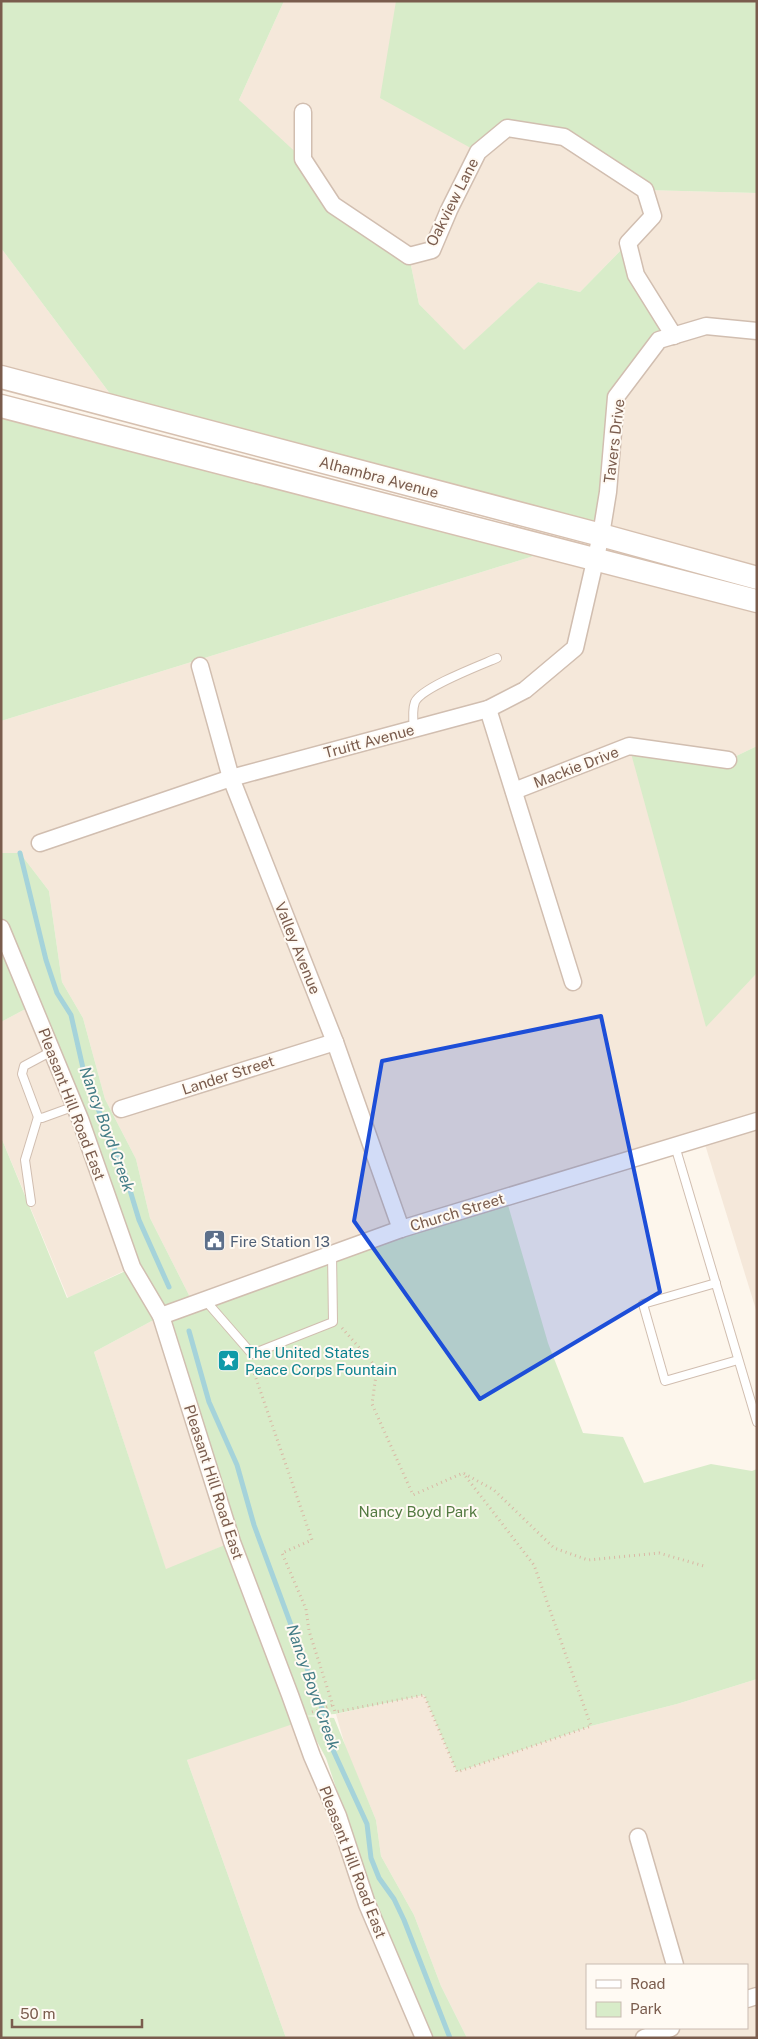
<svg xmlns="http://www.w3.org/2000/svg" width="758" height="2039" font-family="'Public Sans',sans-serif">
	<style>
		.residential { fill: #f5e8da; fill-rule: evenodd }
		.green { fill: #d8ecc9; fill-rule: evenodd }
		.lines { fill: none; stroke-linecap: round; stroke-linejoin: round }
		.stream { stroke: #a5d3da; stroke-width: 5 }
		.lane-casing { stroke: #d1beb0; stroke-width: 10 }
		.street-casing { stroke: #d1beb0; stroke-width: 19 }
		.secondary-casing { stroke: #d6c0b0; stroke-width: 25 }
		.path { stroke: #d9b8a5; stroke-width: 3; stroke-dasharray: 1 4; stroke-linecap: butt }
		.lane { stroke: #fff; stroke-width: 8 }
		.street { stroke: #fff; stroke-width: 16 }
		.secondary { stroke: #fff; stroke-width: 22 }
		.marked { fill: #1d4ed8; fill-opacity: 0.2; stroke: #1d4ed8; stroke-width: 4; stroke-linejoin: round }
		.labels { text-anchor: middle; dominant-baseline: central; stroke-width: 4; stroke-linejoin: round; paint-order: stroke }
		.street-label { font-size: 15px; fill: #7a5c4d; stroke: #fffaf3 }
		.service-label { font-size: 15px; fill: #4e5e75; stroke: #fffaf3; text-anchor: start }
		.culture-label { font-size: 15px; fill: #0d838f; stroke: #fffaf3; text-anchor: start }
		.park-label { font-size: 15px; fill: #537a41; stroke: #fffaf3 }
		.water-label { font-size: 16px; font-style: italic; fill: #437c86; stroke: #fffaf3 }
	</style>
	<rect width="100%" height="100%" fill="#fdf6ec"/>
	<g class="residential">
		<polygon points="284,1 396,1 507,128 564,137 645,190 757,193 757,578 601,535 627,244 580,292 538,282 464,351 419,304 409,256 333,205 239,100"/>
		<polygon points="1,248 123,411 1,377"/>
		<polygon points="556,549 757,601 757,746 728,760 706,1026 757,973 757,1313 703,1138 193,1303 150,1218 136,1159 105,1099 83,1018 62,982 49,891 20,853 1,853 1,721"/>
		<polygon points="33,1005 132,1267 68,1298 1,1137 1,1022"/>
		<polygon points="161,1316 232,1542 166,1570 94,1352"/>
		<path d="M757,1679V2038H467L441,1986L414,1915L381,1856L376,1820L346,1749L336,1714L424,1695L457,1772L591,1726L677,1704ZM587,1965H747V2028H587Z"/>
		<polygon points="297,1717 424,2038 286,2038 187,1760 277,1727"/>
	</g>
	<g class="green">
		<polygon points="1,1 284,1 239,100 303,159 333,205 409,256 419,304 464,350 538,282 580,292 628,243 674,336 616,397 601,535 123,411 1,248"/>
		<polygon points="396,1 757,1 757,193 645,190 564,137 507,128 478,152 380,98"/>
		<polygon points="1,406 556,549 1,721"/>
		<polygon points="629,746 728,760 757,746 757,973 706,1027"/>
		<path d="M1,853H20L49,891L62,982L83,1018L105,1099L136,1159L150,1218L193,1303L506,1198L548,1343L583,1433L623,1437L644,1483L711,1464L752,1471L757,1469V1679L677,1704L591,1726L457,1772L424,1695L335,1714L304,1716L334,1718L376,1820L381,1856L414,1915L441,1986L467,2038H424L404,1990L326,1758L308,1725L293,1724L187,1760L286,2038H1V1137L67,1298L132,1268L33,1005L1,1022ZM161,1316L232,1542L166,1569L94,1352Z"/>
	</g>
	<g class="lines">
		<g class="stream">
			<polyline points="20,853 46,960 57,993 71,1015 85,1077 126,1177 139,1220 169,1287"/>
			<polyline points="189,1331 209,1402 237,1465 254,1525 327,1722 333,1750 367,1824 371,1858 379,1878 394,1899 404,1920 450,2038"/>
		</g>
		<defs>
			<g id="lane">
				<path d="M414,729C413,720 412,710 415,702C422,687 481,665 497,658"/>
				<polyline points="52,1051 24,1066 22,1074 38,1117 42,1118 75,1106"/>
				<polyline points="675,1146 757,1422"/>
				<polyline points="31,1202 25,1160 38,1117"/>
				<polyline points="716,1283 643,1304 665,1381 738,1360"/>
				<polyline points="205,1300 252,1354 333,1322 332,1253"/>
			</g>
			<g id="street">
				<polyline points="303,112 303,159 333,205 409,256 432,250 449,210 478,152 507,128 564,137 645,190 653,216 628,243 636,275 674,336"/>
				<polyline points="200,666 231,778 335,1042 401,1229"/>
				<polyline points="488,709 573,982"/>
				<polyline points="514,791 629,746 728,760"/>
				<polyline points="40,843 231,778 488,709 525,690 575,648 601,535 608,492 616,397 659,340 706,326 757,331"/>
				<polyline points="1,928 80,1119 132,1267 161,1316 232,1542 290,1695 312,1756 338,1816 367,1904 424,2038"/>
				<polyline points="121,1109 335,1042"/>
				<polyline points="161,1316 401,1229 757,1121"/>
				<polyline points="638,1837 675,1965"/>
				<polyline points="747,1999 757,1996"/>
				<polyline points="644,2038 671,2028"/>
			</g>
			<g id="secondary">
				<polyline points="1,377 601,535 757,578"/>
				<polyline points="1,406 757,601"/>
			</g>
		</defs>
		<use href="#lane" class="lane-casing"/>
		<use href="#street" class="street-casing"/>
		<use href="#secondary" class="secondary-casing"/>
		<g class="path">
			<polyline points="342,1328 377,1368 372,1404 413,1495 463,1473 494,1490 554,1548 588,1560 659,1553 704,1566"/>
			<polyline points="251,1364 312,1540 282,1553 306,1609 309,1631 335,1712 424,1695 457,1772 591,1726 534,1565 463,1473"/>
			<polyline points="312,1712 333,1705"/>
		</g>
		<use href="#lane" class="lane"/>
		<use href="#street" class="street"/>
		<use href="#secondary" class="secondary"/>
	</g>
	<path class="marked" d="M601,1016L660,1292L480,1399L354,1221L382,1061Z"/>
	<defs>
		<symbol id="civic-square" viewBox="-11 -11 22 22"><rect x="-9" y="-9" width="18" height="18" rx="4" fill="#5c6f8a" stroke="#fffaf3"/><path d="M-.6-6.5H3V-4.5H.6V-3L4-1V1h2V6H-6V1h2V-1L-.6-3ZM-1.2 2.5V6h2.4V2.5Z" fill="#fff"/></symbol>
		<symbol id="sight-square" viewBox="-11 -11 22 22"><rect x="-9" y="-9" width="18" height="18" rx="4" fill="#0f9aa8" stroke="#fffaf3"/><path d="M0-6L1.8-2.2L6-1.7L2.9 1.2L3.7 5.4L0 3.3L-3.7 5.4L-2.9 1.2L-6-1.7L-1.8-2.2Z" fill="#fff"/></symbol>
	</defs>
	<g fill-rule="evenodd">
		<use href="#civic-square" x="202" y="1228" width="25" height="25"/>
		<use href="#sight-square" x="216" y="1348" width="25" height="25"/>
	</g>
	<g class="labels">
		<g class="street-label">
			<text transform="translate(452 202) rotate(-63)">Oakview Lane</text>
			<text transform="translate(614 441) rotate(-83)">Tavers Drive</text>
			<text transform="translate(379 477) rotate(15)">Alhambra Avenue</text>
			<text transform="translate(369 741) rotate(-15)">Truitt Avenue</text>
			<text transform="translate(576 767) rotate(-21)">Mackie Drive</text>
			<text transform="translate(298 948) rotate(68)">Valley Avenue</text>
			<text transform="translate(228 1075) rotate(-18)">Lander Street</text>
			<text transform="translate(72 1104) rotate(69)">Pleasant Hill Road East</text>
			<text transform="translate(457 1212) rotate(-17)">Church Street</text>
			<text transform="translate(214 1482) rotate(72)">Pleasant Hill Road East</text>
			<text transform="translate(353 1862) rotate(69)">Pleasant Hill Road East</text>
		</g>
		<g class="service-label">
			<text x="230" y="1241">Fire Station 13</text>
		</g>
		<g class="culture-label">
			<text x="245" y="1352">The United States<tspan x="245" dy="17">Peace Corps Fountain</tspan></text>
		</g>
		<g class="park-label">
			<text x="418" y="1511">Nancy Boyd Park</text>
		</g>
		<g class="water-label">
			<text transform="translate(107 1129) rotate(70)">Nancy Boyd Creek</text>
			<text transform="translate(313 1687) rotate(71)">Nancy Boyd Creek</text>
		</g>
	</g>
	<rect width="758" height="2039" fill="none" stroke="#7a5c4d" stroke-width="5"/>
	<rect x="586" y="1964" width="162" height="65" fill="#fffaf3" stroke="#cabbb1"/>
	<rect x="596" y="1980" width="25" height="8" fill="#ffffff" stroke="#cabbb1"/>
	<text x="630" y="1989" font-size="15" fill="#7a5c4d">Road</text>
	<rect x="596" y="2002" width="25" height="15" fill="#d8ecc9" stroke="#cabbb1"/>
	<text x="630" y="2014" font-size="15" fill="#7a5c4d">Park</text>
	<path d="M12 2019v8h130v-8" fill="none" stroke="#7a5c4d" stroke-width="2.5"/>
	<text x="20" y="2019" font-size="15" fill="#7a5c4d" stroke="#fffaf3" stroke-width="4" paint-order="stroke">50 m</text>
</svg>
